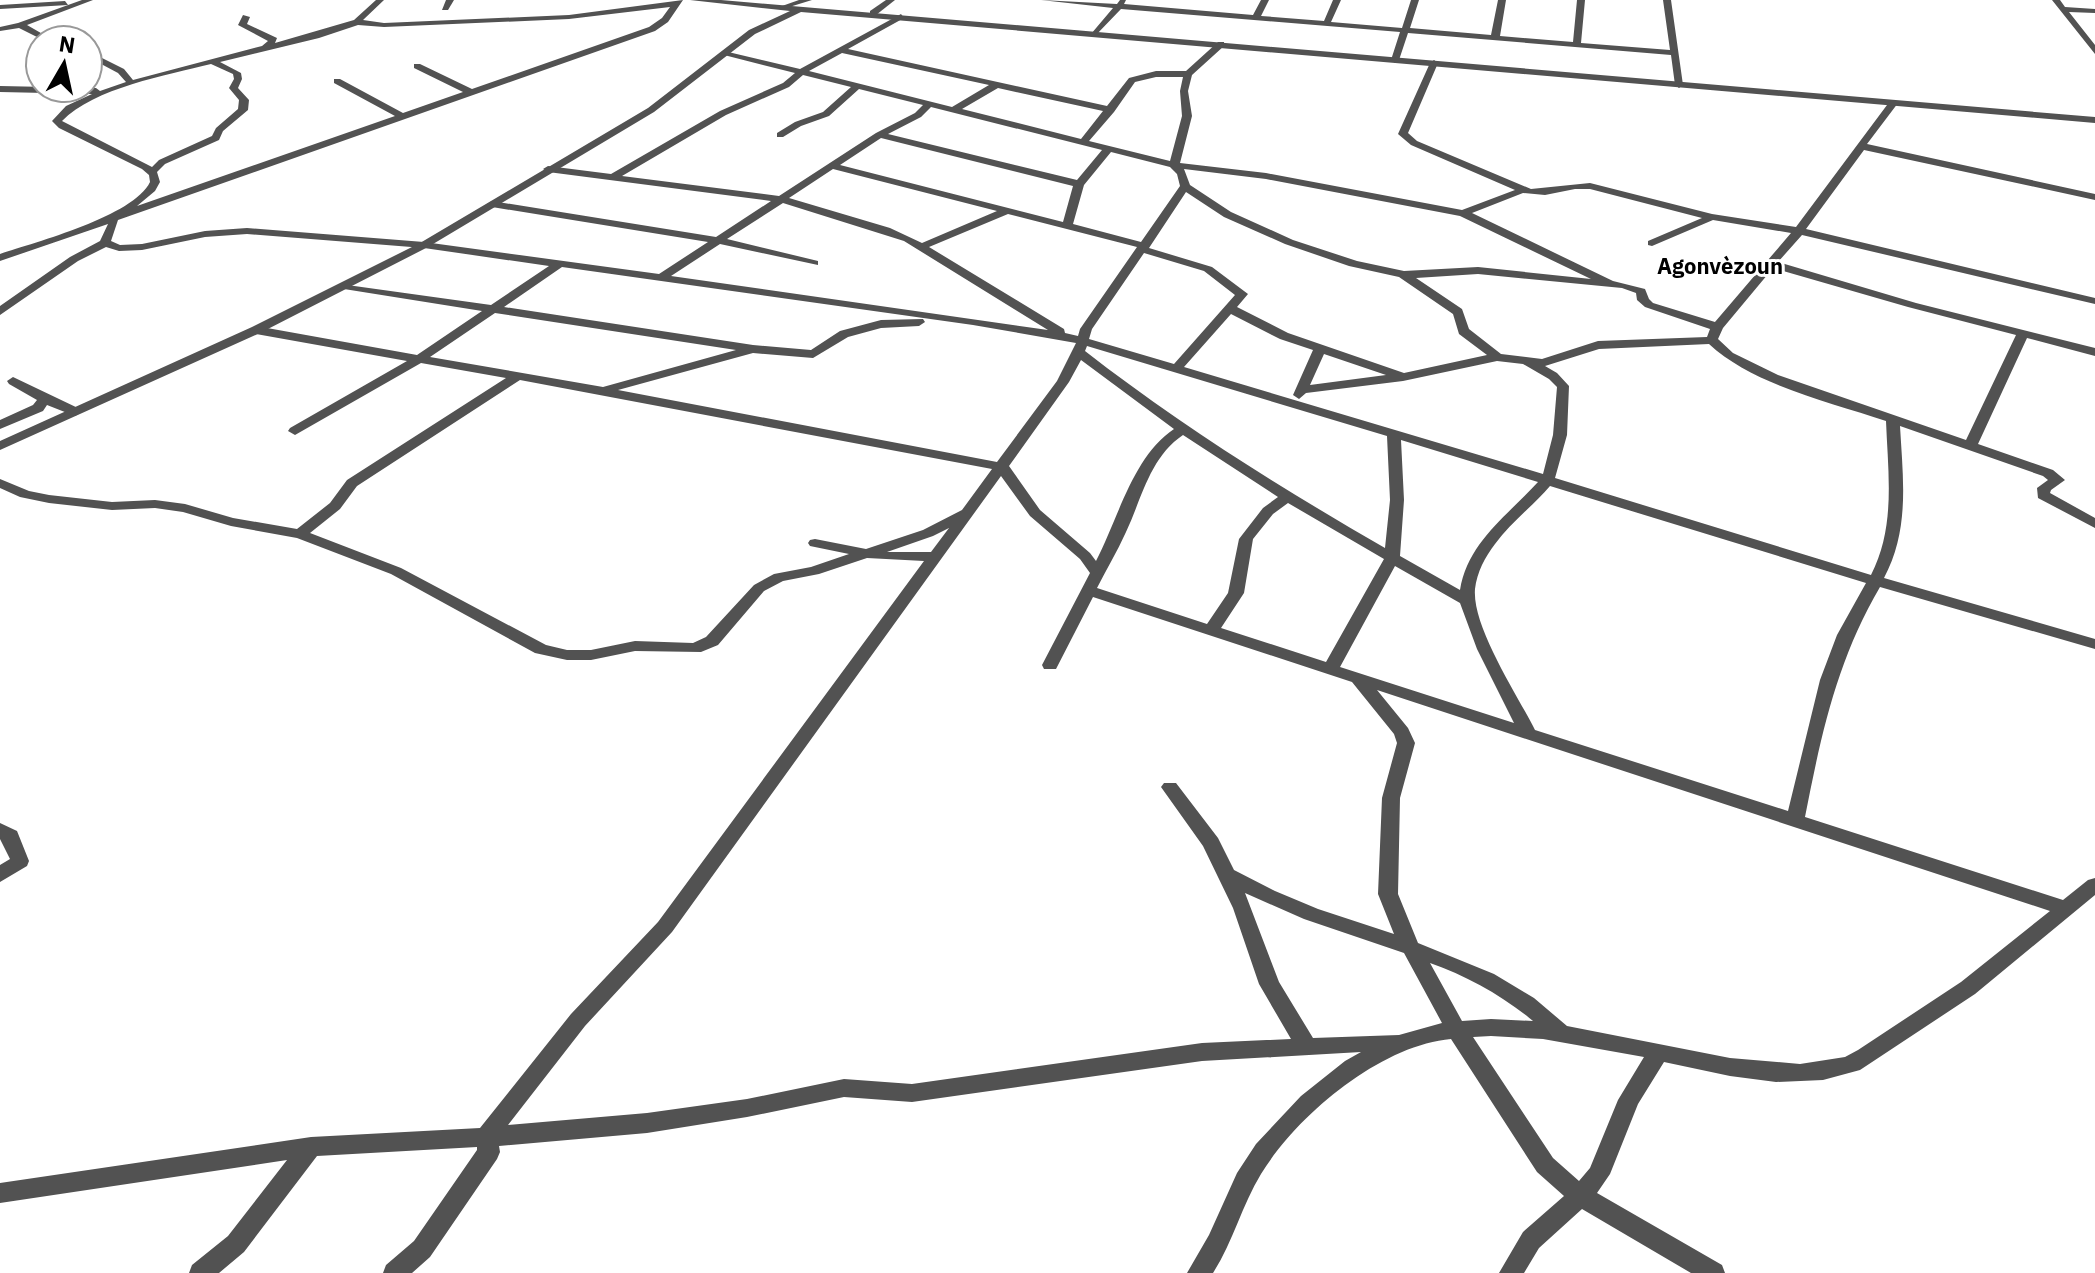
<svg xmlns="http://www.w3.org/2000/svg" width="2095" height="1273" font-family="'IBM Plex Sans',sans-serif">
	<style>
		.lines { fill: none; stroke-linecap: round; stroke-linejoin: round }
		.minor { fill: #525252; fill-rule: evenodd }
		.tertiary { fill: #525252; fill-rule: evenodd }
		.labels { text-anchor: middle; dominant-baseline: central; stroke-width: 6; stroke-linejoin: round; paint-order: stroke }
		.far-neighbourhood-label { font-size: 22px; font-weight: bold; fill: #000; stroke: #fff }
	</style>
	<rect width="100%" height="100%" fill="#fff"/>
	<g class="lines">
		<g class="minor">
			<polygon points="82,0 93,0 27,25 53,40 43,40 19,28 0,31 0,27 18,23"/>
			<path d="M376,0H384L363,20L384,23L569,15L683,0L668,22L655,31L118,220L111,241L120,245L142,244L205,231L247,228L424,242L659,274L708,242L492,207L487,204L492,201L716,237L771,201L548,172L543,169L548,166L611,174L720,111L783,83L795,73L724,55V51L800,69L901,14L904,18L848,49L1107,106L1129,78L1156,71H1186L1218,42H1224V46L1192,75L1188,91L1192,116L1180,163L1266,173L1462,210L1515,190L1411,145L1398,134L1430,63L1434,60L1438,63L1408,133L1417,141L1531,189L1590,183L1712,214L1796,227L1890,101L1893,100L1898,103L1867,144L2095,194V200L1864,150L1806,229L2095,298V304L1802,235L1778,262L1916,303L2095,348V356L2027,338L1978,444L2053,470L2065,480L2051,490L2050,493L2095,518V528L2038,498L2037,488L2048,480L2043,476L1900,426C1903,479 1910,529 1884,578L2095,639V649L1880,587C1837,660 1821,735 1805,817L2063,900L2088,880L2095,878V895L1975,994L1860,1070L1823,1080L1776,1082L1730,1076L1664,1062L1638,1104L1610,1174L1597,1193L1722,1265L1725,1273H1691L1582,1209L1539,1248L1524,1273H1499L1523,1232L1564,1196L1537,1172L1451,1039C1381,1045 1297,1115 1261,1174C1242,1205 1233,1242 1213,1273H1187L1209,1235L1237,1173L1256,1144L1301,1096L1345,1061L1361,1052L1202,1061L912,1102L844,1097L747,1117L647,1133L499,1146L500,1152L497,1159L430,1257L412,1273H383L386,1265L414,1241L477,1150V1147L317,1156L244,1252L219,1273H189L192,1265L228,1236L287,1160L0,1203V1183L311,1137L480,1128L571,1014L658,922L924,561L867,558L819,574L783,581L764,591L718,645L701,652L635,651L591,660H567L535,653L391,574L297,538L231,526L183,512L155,508L112,510L49,503L20,497L0,488V479L29,491L49,495L112,502L155,500L185,504L233,518L297,529L330,503L347,480L506,378L421,363L295,435L288,431L290,428L407,361L256,334L250,330L256,326L417,355L482,311L344,289L340,288V284L491,305L549,266L424,248L247,234L205,237L142,250L119,251L106,247L78,261L0,315V306L70,257L100,241L108,224L0,261V254C36,242 134,216 150,182L149,175L142,169L59,128L52,121L66,106L92,94L0,92V86L96,88L100,91L126,82L118,73L88,57V51L124,69L133,80L262,46L268,41L238,25L243,15L250,17L247,24L277,38L275,43L354,20ZM670,7L662,18L649,27L472,89L420,64H414V68L463,92L403,113L340,79H334V83L395,116L137,206L155,191L160,182L157,172L165,164L219,140L223,131L248,110L249,100L238,88L242,79L241,73L220,62L319,38L358,25L384,27L569,19ZM842,53L989,85L952,107L809,71ZM211,64L233,74L234,79L229,88L239,100L238,109L216,128L212,136L159,160L152,167L62,121C94,88 167,75 211,64ZM803,75L851,87L823,112L795,122L777,133V137H783L801,126L829,116L859,89L923,105L915,113L876,133L779,196L622,176L726,115L789,87ZM1156,77H1183L1180,91L1182,116L1170,161L1089,141L1114,112L1135,82ZM998,88L1103,111L1081,139L962,109ZM931,107L1102,150L1077,180L888,134L921,117ZM881,138L1073,186L1063,222L840,165ZM1111,152L1170,167L1177,174L1180,186L1141,242L1073,224L1084,185ZM833,169L997,211L922,243L890,228L789,198ZM1184,169L1266,179L1460,216L1591,279L1478,267L1404,271L1357,261L1293,240L1231,212L1190,185ZM1575,189H1590L1702,218L1648,241V245L1652,246L1713,220L1791,233L1715,322L1653,303L1649,299L1645,289L1613,281L1472,213L1523,193L1545,195ZM1186,192L1224,217L1285,244L1349,266L1399,277L1453,314L1459,334L1487,355L1404,373L1288,333L1237,307L1248,294L1212,267L1149,248ZM783,203L904,241L1048,330L671,276L720,244L818,265V261L727,239ZM1008,214L1137,247L1080,329L1078,336L1065,333L1064,329L929,247ZM1144,253L1204,271L1235,295L1174,364L1089,339L1092,329ZM562,267L973,325L1076,343L1057,381L997,462L618,390L753,353L813,358L848,337L881,328L919,326L925,322L923,319L881,320L840,331L811,350L753,345L504,307ZM1773,268L1908,307L2016,335L1966,440L1778,375L1733,353L1718,339L1723,328ZM1478,274L1622,288L1636,293L1637,300L1645,307L1710,329L1707,337L1598,341L1542,359L1501,354L1469,329L1462,309L1416,278ZM495,313L736,350L603,387L430,357ZM1231,314L1280,339L1313,350L1293,395L1299,399L1306,393L1403,381L1497,361L1523,364L1549,379L1557,387L1553,435L1543,474L1184,367ZM1709,344C1753,385 1830,402 1886,421C1888,474 1896,526 1871,575L1555,478L1567,435L1569,386L1557,373L1545,366L1599,349ZM1087,346L1387,436L1390,500L1385,548C1281,488 1180,425 1085,351ZM1324,354L1386,375L1310,385ZM1081,360L1174,429C1133,456 1118,519 1096,561L1090,553L1040,510L1009,466L1069,382ZM520,380L992,469L962,510L923,530L866,549L815,539L810,540L808,543L810,546L849,554L811,567L774,574L754,585L706,637L693,643L635,641L591,650H567L546,645L401,568L310,533L340,509L357,486ZM1183,435L1278,497L1263,508L1239,539L1228,593L1207,624L1097,588C1106,570 1117,552 1126,532C1142,498 1150,457 1183,435ZM1401,440L1538,482C1507,516 1468,542 1460,590L1400,556L1404,500ZM1001,476L1030,516L1080,559L1090,573L1042,665L1044,669H1056L1093,597L1352,682L1394,734L1397,743L1382,798L1378,894L1394,934L1318,909L1275,891L1234,870L1218,838L1176,783H1164L1161,787L1203,846L1233,908L1259,984L1291,1039L1202,1043L912,1084L844,1079L747,1099L647,1113L508,1125L585,1026L672,932ZM1550,486L1866,583L1837,635L1820,680L1788,811L1535,730C1517,694 1472,627 1475,589C1477,572 1485,557 1495,544C1511,522 1533,506 1550,486ZM1288,503L1384,559L1326,662L1221,628L1244,593L1253,539L1273,514ZM949,528L931,552H887L933,536ZM1395,566L1460,603L1477,649L1514,723L1340,667ZM1377,690L2050,911L1961,982L1858,1050L1845,1057L1800,1064L1730,1058L1567,1026L1534,998L1494,974L1418,943L1398,894L1400,798L1415,743L1408,728ZM1245,893L1304,919L1404,953L1442,1023L1399,1035L1313,1038L1279,982ZM1430,963C1467,976 1503,996 1533,1021L1491,1019L1462,1021ZM1491,1036L1543,1039L1644,1057L1618,1100L1590,1168L1579,1181L1553,1158L1473,1037Z"/>
			<polygon points="446,0 454,0 448,10 442,10"/>
			<polygon points="799,0 812,0 786,8 782,6"/>
			<polygon points="886,0 895,0 876,15 870,15 870,11"/>
			<polygon points="1041,0 1117,4 1120,0 1126,0 1124,4 1253,15 1261,0 1269,0 1261,16 1324,21 1333,0 1341,0 1331,22 1402,28 1411,0 1419,0 1410,28 1491,35 1498,0 1506,0 1500,36 1573,42 1577,0 1585,0 1581,43 1670,50 1663,0 1671,0 1683,85 1679,88 1675,85 1671,55 1408,33 1399,60 1395,63 1391,60 1400,32 1121,9 1095,36 1091,34 1113,8"/>
			<polygon points="2052,0 2060,0 2065,7 2095,9 2095,13 2069,12 2095,45 2095,54"/>
			<polygon points="65,1 68,5 0,9 0,5"/>
			<polygon points="13,377 80,409 82,412 75,416 47,405 43,411 0,429 0,420 33,405 37,400 9,384 7,381"/>
			<polygon points="0,823 17,831 29,861 27,866 0,882 0,865 10,859 0,839"/>
		</g>
		<polygon class="tertiary" points="690,0 721,0 2095,117 2095,123 801,12 755,34 654,112 428,247 260,333 0,450 0,441 252,327 420,243 648,108 749,30 790,11"/>
	</g>
	<g class="labels">
		<g class="far-neighbourhood-label">
			<text x="1720" y="265">Agonvèzoun</text>
		</g>
	</g>
	<g transform="translate(64 64) rotate(9)"><circle r="38" fill="#ffffff" stroke="#999999" stroke-width="2"/>
	<path d="M0-6L14 30L0 20L-14 30Z" fill="#000000"/>
	<text y="-12" font-size="22" font-weight="bold" text-anchor="middle" fill="#000000">N</text>
	</g>
</svg>
